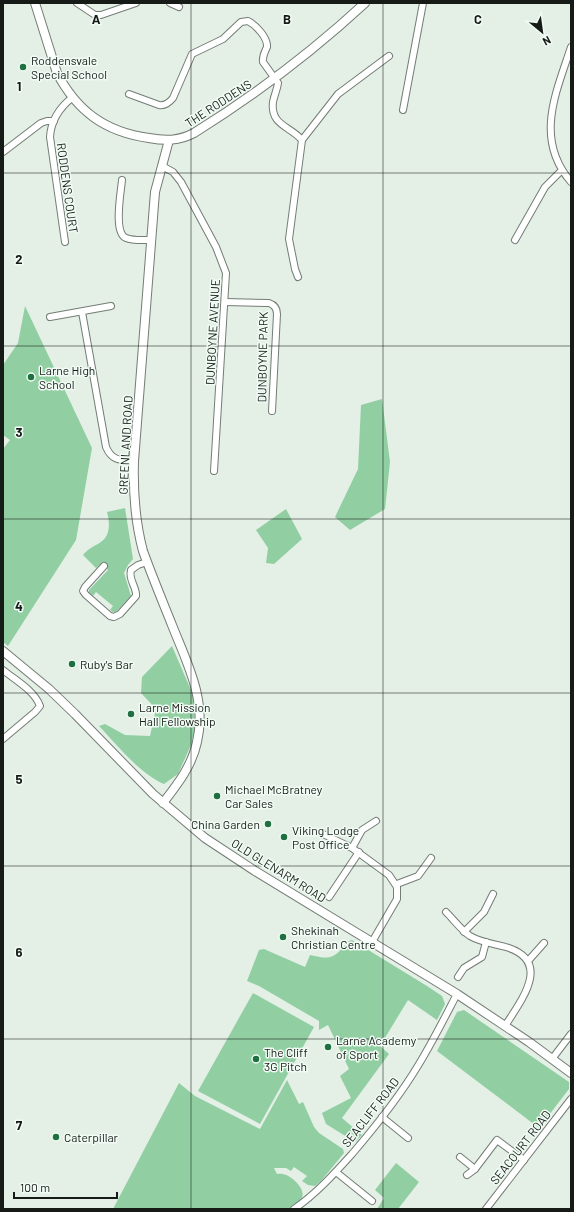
<svg xmlns="http://www.w3.org/2000/svg" width="574" height="1212" font-family="Barlow,sans-serif">
	<style>
		.green { fill: #91cfa3 }
		.lines { fill: none; stroke-linecap: round; stroke-linejoin: round }
		.minor-casing { stroke: #737d75; stroke-width: 8 }
		.tertiary-casing { stroke: #737d75; stroke-width: 10 }
		.minor { stroke: #fff; stroke-width: 6 }
		.tertiary { stroke: #fff; stroke-width: 8 }
		.grid { fill: none; stroke: #171b18; stroke-width: 1; stroke-opacity: 0.55 }
		.poi-dot { fill: #1f7040; stroke: #f1fcf4; stroke-width: 1.5 }
		.labels { text-anchor: middle; dominant-baseline: central; stroke-width: 3; stroke-linejoin: round; paint-order: stroke }
		.poi-label { font-size: 12px; fill: #171b18; stroke: #f1fcf4; text-anchor: start }
		.street-label { font-size: 12px; fill: #171b18; stroke: #f1fcf4 }
		.grid-label { font-size: 13px; text-anchor: middle; font-weight: bold; fill: #171b18; stroke: #f1fcf4; stroke-width: 3; stroke-linejoin: round; paint-order: stroke }
	</style>
	<rect width="100%" height="100%" fill="#e4efe6"/>
	<g class="green">
		<polygon points="25,306 92,448 76,540 8,646 3,642 3,449 10,440 3,435 3,365 18,343"/>
		<polygon points="382,399 390,462 385,509 350,530 335,517 358,469 361,405"/>
		<path d="M125,508L133,559L128,565L124,573L131,596L116,612H113L110,610L113,606L96,592L93,596L89,593V590L108,570L102,563L96,568L83,555C88,549 92,547 98,544C111,537 110,524 107,512Z"/>
		<polygon points="286,509 302,539 274,564 266,563 268,548 256,530"/>
		<path d="M172,646L193,695L195,729L191,745L178,774L164,784C140,774 117,745 99,726L105,724L125,735L150,736L156,709L141,693L142,677Z"/>
		<path d="M352,940L427,986L442,996L445,1004L437,1020L408,1000L380,1046L389,1054L342,1118L362,1135L355,1142L326,1124L322,1113L351,1098L340,1076L349,1069L328,1025L319,1030V1021L259,986L247,981L259,950L264,949L305,967L310,955C327,959 333,960 344,946C347,943 348,941 352,940Z"/>
		<polygon points="253,993 314,1027 260,1124 198,1091"/>
		<polygon points="464,1010 569,1082 569,1089 539,1128 437,1051 457,1012"/>
		<path d="M287,1080L299,1104L303,1102L314,1127L319,1133L343,1149L344,1153L321,1181L315,1186L308,1185L302,1181L307,1176L294,1167L291,1171L286,1168H274L277,1174C284,1173 289,1176 294,1180C308,1193 304,1201 289,1209H113L179,1083L195,1096L260,1129Z"/>
		<polygon points="396,1163 419,1182 398,1209 377,1209 384,1198 375,1190"/>
	</g>
	<g class="lines">
		<defs>
			<g id="minor">
				<polyline points="77,3 95,15 101,15 136,3"/>
				<polyline points="170,3 179,7"/>
				<path d="M571,47C556,93 534,139 571,182"/>
				<path d="M129,94L159,105C165,106 169,103 173,98L192,54L223,39L241,22L248,21C256,25 268,38 267,47C265,52 262,56 263,62L278,83C277,90 274,96 273,102C270,125 290,126 302,140"/>
				<polyline points="403,110 423,3"/>
				<polyline points="3,152 41,123 47,121 54,121"/>
				<polyline points="162,166 173,172 181,182 216,247 226,273 214,471"/>
				<path d="M122,180C121,192 113,233 126,238C133,241 144,240 151,240"/>
				<polyline points="515,240 545,187 562,170"/>
				<path d="M65,242L50,137C51,121 60,107 73,97"/>
				<polyline points="298,277 295,269 289,239 302,140 338,94 389,56"/>
				<path d="M225,302L269,303C275,305 277,309 277,314L272,411"/>
				<path d="M82,312L106,447C112,461 120,460 134,461"/>
				<polyline points="50,317 111,306"/>
				<path d="M104,566L85,587L83,591L86,595L110,616L114,617L120,614L136,596C137,587 128,580 131,570L138,565L147,562"/>
				<path d="M3,670C15,680 34,690 40,706L35,712L3,739"/>
				<polyline points="321,833 352,848 389,875 397,887 397,899 372,942"/>
				<polyline points="352,848 362,830 376,821"/>
				<polyline points="397,884 418,876 431,858"/>
				<polyline points="329,897 359,852"/>
				<path d="M446,912C454,920 461,930 470,936C482,943 496,944 509,948C552,963 520,1002 505,1026"/>
				<polyline points="464,932 484,912 493,894"/>
				<polyline points="528,961 544,943"/>
				<polyline points="458,977 464,968 482,957 486,942"/>
				<polyline points="552,1059 571,1034"/>
				<polyline points="382,1117 408,1138"/>
				<polyline points="460,1157 475,1169"/>
				<polyline points="336,1172 372,1201"/>
				<polyline points="467,1175 475,1169 497,1140 524,1160"/>
				<path d="M294,1209C316,1194 334,1174 352,1154C376,1126 400,1096 419,1064C433,1041 445,1017 457,994"/>
				<polyline points="486,1209 571,1099"/>
			</g>
			<g id="tertiary">
				<path d="M35,3L57,73C77,111 105,132 149,138C165,141 179,141 194,133C255,95 312,52 365,3"/>
				<polyline points="3,651 49,689 75,714 153,794 205,838 255,871 457,994 529,1042 571,1073"/>
				<path d="M163,803C177,785 192,766 197,742C207,700 187,663 172,625C162,600 152,576 143,551C135,521 133,492 134,461L155,192L169,140"/>
			</g>
		</defs>
		<use href="#minor" class="minor-casing"/>
		<use href="#tertiary" class="tertiary-casing"/>
		<use href="#minor" class="minor"/>
		<use href="#tertiary" class="tertiary"/>
	</g>
	<path class="grid" d="M191,3V1209M383,3V1209M3,173H571M3,346H571M3,519H571M3,693H571M3,866H571M3,1039H571"/>
	<g class="poi-dot">
		<circle cx="23" cy="67" r="4"/>
		<circle cx="31" cy="377" r="4"/>
		<circle cx="72" cy="664" r="4"/>
		<circle cx="131" cy="714" r="4"/>
		<circle cx="217" cy="796" r="4"/>
		<circle cx="268" cy="824" r="4"/>
		<circle cx="284" cy="837" r="4"/>
		<circle cx="283" cy="937" r="4"/>
		<circle cx="328" cy="1047" r="4"/>
		<circle cx="256" cy="1059" r="4"/>
		<circle cx="56" cy="1137" r="4"/>
	</g>
	<g class="labels">
		<g class="poi-label">
			<text x="31" y="60">Roddensvale<tspan x="31" dy="14">Special School</tspan></text>
			<text x="39" y="370">Larne High<tspan x="39" dy="14">School</tspan></text>
			<text x="80" y="664">Ruby's Bar</text>
			<text x="139" y="707">Larne Mission<tspan x="139" dy="14">Hall Fellowship</tspan></text>
			<text x="225" y="789">Michael McBratney<tspan x="225" dy="14">Car Sales</tspan></text>
			<text x="260" y="824" text-anchor="end">China Garden</text>
			<text x="292" y="830">Viking Lodge<tspan x="292" dy="14">Post Office</tspan></text>
			<text x="291" y="930">Shekinah<tspan x="291" dy="14">Christian Centre</tspan></text>
			<text x="336" y="1040">Larne Academy<tspan x="336" dy="14">of Sport</tspan></text>
			<text x="264" y="1052">The Cliff<tspan x="264" dy="14">3G Pitch</tspan></text>
			<text x="64" y="1137">Caterpillar</text>
		</g>
		<g class="street-label">
			<text transform="translate(218 103) rotate(-33)">THE RODDENS</text>
			<text transform="translate(68 188) rotate(82)">RODDENS COURT</text>
			<text transform="translate(212 332) rotate(-87)">DUNBOYNE AVENUE</text>
			<text transform="translate(262 357) rotate(-89)">DUNBOYNE PARK</text>
			<text transform="translate(125 445) rotate(-87)">GREENLAND ROAD</text>
			<text transform="translate(279 870) rotate(32)">OLD GLENARM ROAD</text>
			<text transform="translate(370 1112) rotate(-52)">SEACLIFF ROAD</text>
			<text transform="translate(520 1147) rotate(-52)">SEACOURT ROAD</text>
		</g>
	</g>
	<g class="grid-label">
		<text x="96" y="24">A</text>
		<text x="287" y="24">B</text>
		<text x="478" y="24">C</text>
		<text x="19" y="91">1</text>
		<text x="19" y="264">2</text>
		<text x="19" y="437">3</text>
		<text x="19" y="611">4</text>
		<text x="19" y="784">5</text>
		<text x="19" y="957">6</text>
		<text x="19" y="1130">7</text>
	</g>
	<rect width="574" height="1212" fill="none" stroke="#171b18" stroke-width="8"/>
	<g transform="translate(542 32) rotate(151)" stroke="#f1fcf4" stroke-width="3" paint-order="stroke">
	<path d="M0-3L7 15L0 10L-7 15Z" fill="#171b18"/>
	<text y="-6" font-size="11" font-weight="bold" text-anchor="middle" fill="#171b18">N</text>
	</g>
	<path d="M14 1192v6h103v-6" fill="none" stroke="#171b18" stroke-width="2"/>
	<text x="20" y="1192" font-size="12" fill="#171b18" stroke="#f1fcf4" stroke-width="3" paint-order="stroke">100 m</text>
</svg>
